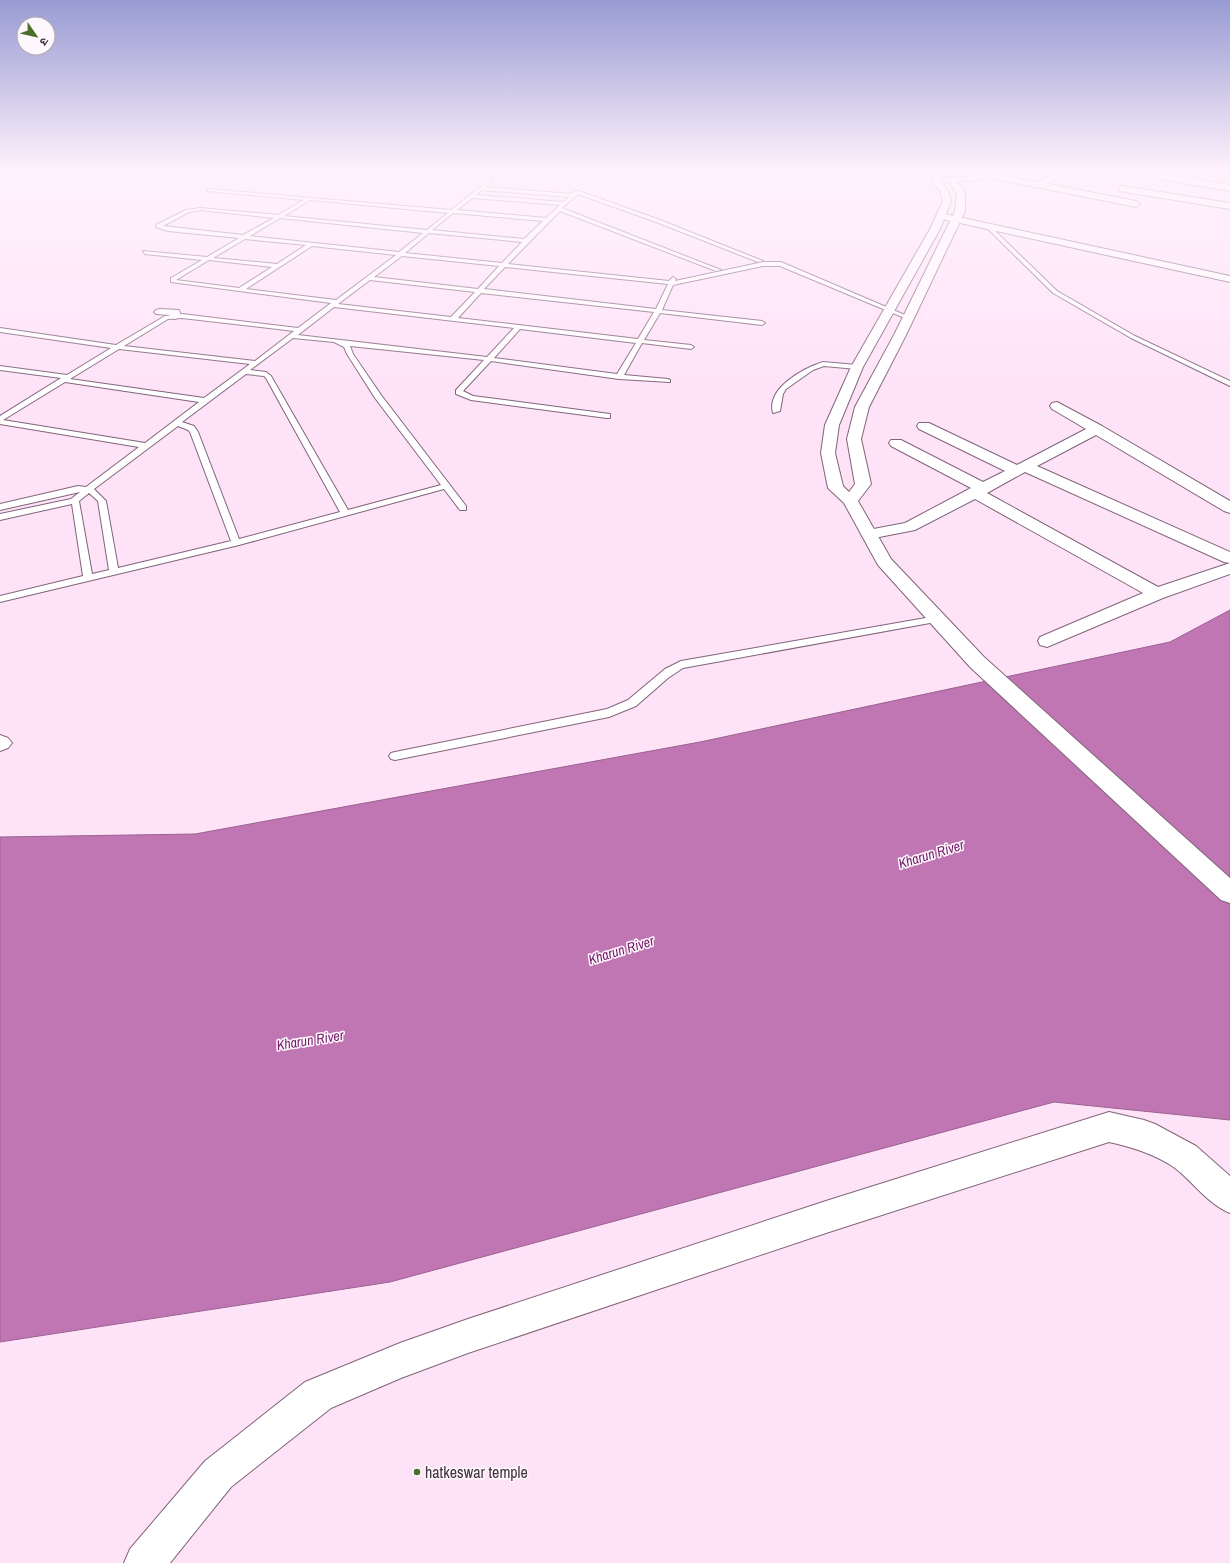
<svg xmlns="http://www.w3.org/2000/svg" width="1230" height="1563" font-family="'Archivo Narrow','Noto Sans Devanagari',sans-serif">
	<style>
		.water { fill: #c076b3; stroke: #9a6290 }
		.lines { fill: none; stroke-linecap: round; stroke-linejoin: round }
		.lane-casing { stroke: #80647a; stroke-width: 2 }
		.street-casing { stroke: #80647a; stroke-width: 2 }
		.secondary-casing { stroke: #80647a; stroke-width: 2 }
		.lane { fill: #fff; fill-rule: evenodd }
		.street { fill: #fff; fill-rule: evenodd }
		.secondary { fill: #fff; fill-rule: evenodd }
		.poi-dot { fill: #4a6e27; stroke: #fef7fd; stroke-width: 1.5 }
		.labels { text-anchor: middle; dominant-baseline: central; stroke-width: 3; stroke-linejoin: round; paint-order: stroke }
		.water-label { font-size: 14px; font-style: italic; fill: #741b6a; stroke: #fef7fd }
		.near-poi-label { font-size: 16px; fill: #40333d; stroke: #fef7fd; text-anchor: start }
	</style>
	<rect width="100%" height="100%" fill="#fee3f8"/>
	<polygon class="water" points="1230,610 1230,1120 1054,1102 390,1282 0,1342 0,837 195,834 700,742 1170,642"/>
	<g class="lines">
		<defs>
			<g id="lane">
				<path d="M491,179L493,180L485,187L572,194L575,191H579L660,220L763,261L758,262L656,222L578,194L562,208L721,270L716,271L560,211L508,264L669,281L673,277L676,279L675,281L763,262H781L912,318L907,319L780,266H763L673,285L662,310L762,321L765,323L762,325L660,313L644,340L691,345L694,347L691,349L642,343L624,375L668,379L670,380V382L619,379L491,361L463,391L473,396L610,414V418H607L471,400L456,394V390L484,360L350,346L353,354L381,395L466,506V510H460L444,489L239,545L0,602V596L83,576L72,504L0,520V514L71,499L80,492L0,510V504L78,486L86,487L139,447L0,424V416L61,378L0,370V366L67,375L111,348L0,332V328L116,345L165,316L182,314L298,328L331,303L171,282V278L202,260L145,254L143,251L207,257L239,238L168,231L156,227V225L186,210L200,208L278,215L304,200L207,191L209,189L451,210ZM482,190L569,197L563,202L476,195ZM472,198L560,205L546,218L457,210ZM310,200L448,213L427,230L284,216ZM200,210L274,218L243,235L163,226L189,212ZM453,213L543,221L524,239L432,230ZM280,218L423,233L399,252L250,236ZM429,233L522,242L502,263L405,253ZM245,239L306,245L277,264L213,258ZM312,246L396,255L336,300L246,289ZM402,256L499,266L478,289L374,277ZM209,260L272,267L239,288L176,280ZM505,267L668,284L656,309L484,289ZM370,280L475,292L451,317L338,304ZM481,293L654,312L638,339L458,318ZM334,307L514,328L487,357L298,335ZM182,318L294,331L255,361L124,346L168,319ZM520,329L636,343L617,374L494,358ZM293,338L334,342L344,347L347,354L375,398L441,485L348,510L271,376L266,372L250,370ZM119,349L250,364L204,398L70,379ZM246,374L264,376L266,378L340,512L239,539L198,432L194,426L182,422ZM65,382L199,402L145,443L3,420ZM178,426L188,430L190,432L231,541L118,568L106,501L94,489ZM89,493L98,501L109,570L92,574L79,501Z"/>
				<polygon points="989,225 1057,291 1135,336 1230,381 1230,386 1131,338 1053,293 987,228"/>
				<path d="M823,362L857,365L860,367L857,369L824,366L813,370L786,389L783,394L780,411L773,413C766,388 804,368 823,362Z"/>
				<polygon points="937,616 941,617 942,619 941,621 683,668 668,678 636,706 609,717 395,760 391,759 389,756 391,753 395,752 607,709 628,700 665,669 681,661"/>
			</g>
			<g id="street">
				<polygon points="595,170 607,170 608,172 604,174"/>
				<polygon points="990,170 1003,170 995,174 1038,182 1062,170 1073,170 1048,184 1136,201 1140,204 1136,207 986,177 976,180 936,183 932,181 936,179 975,176"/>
				<polygon points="1101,170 1135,170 1230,185 1230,191 1130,174 1105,172"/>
				<polygon points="1122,186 1230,203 1230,209 1119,191 1119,187"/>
				<polygon points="940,213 1230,276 1230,282 937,218 937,214"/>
				<polygon points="160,309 179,310 181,316 175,319 171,318 169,315 156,314 154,312 156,310"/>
				<path d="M1057,402L1102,426L1230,501V513L1224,511L1096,435L1037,466L1230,552V574L1163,598L1047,647L1040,645L1038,641L1040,637L1143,593L975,499L915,530L869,539L863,537L861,534L863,531L905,523L971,488L891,446L889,443L891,440H901L983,482L1005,471L919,429L917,426L919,423H929L1017,465L1086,429L1052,409L1050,406L1052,403ZM1025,472L1224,562L1230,563L1158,587L987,493Z"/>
				<polygon points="0,735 8,738 12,743 8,748 0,751"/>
				<path d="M1109,1112L1144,1120L1155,1124L1196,1146L1230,1176V1213C1208,1204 1194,1183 1175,1168C1155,1154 1132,1147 1109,1142L826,1233L468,1353L401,1378L331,1408L231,1487L170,1563H124L130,1549L205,1461L305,1382L400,1343L468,1319L826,1201Z"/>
			</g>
			<polygon id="secondary" points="925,170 933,170 948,191 951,201 940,229 863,367 839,425 835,453 843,486 849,492 855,484 847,439 855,407 894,335 955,211 957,194 949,181 950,179 956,179 965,194 965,211 906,335 869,407 861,439 871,484 858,501 891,559 984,657 1230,878 1230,903 1221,900 970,667 878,565 844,503 828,488 821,453 825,425 851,367 930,229 943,201 940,191"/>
		</defs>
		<use href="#lane" class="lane-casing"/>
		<use href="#street" class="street-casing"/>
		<use href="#secondary" class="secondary-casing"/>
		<use href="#lane" class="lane"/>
		<use href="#street" class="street"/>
		<use href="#secondary" class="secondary"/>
	</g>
	<linearGradient id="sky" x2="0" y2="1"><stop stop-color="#989bd3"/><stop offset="0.44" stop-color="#fff2fc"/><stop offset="1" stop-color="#fff2fc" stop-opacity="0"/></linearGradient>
	<rect width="1230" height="389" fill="url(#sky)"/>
	<circle class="poi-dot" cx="417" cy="1472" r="4"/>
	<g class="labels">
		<g class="water-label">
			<text transform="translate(931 854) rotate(-17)">Kharun River</text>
			<text transform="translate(621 950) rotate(-17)">Kharun River</text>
			<text transform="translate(310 1040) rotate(-9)">Kharun River</text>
		</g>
		<g class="near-poi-label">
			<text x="425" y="1472">hatkeswar temple</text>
		</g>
	</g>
	<g transform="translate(36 36) rotate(124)"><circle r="19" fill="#fef7fd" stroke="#b2a9b0"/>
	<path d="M0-3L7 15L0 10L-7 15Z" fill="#4a6e27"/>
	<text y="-6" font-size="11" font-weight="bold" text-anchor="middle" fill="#40333d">उ</text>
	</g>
</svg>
